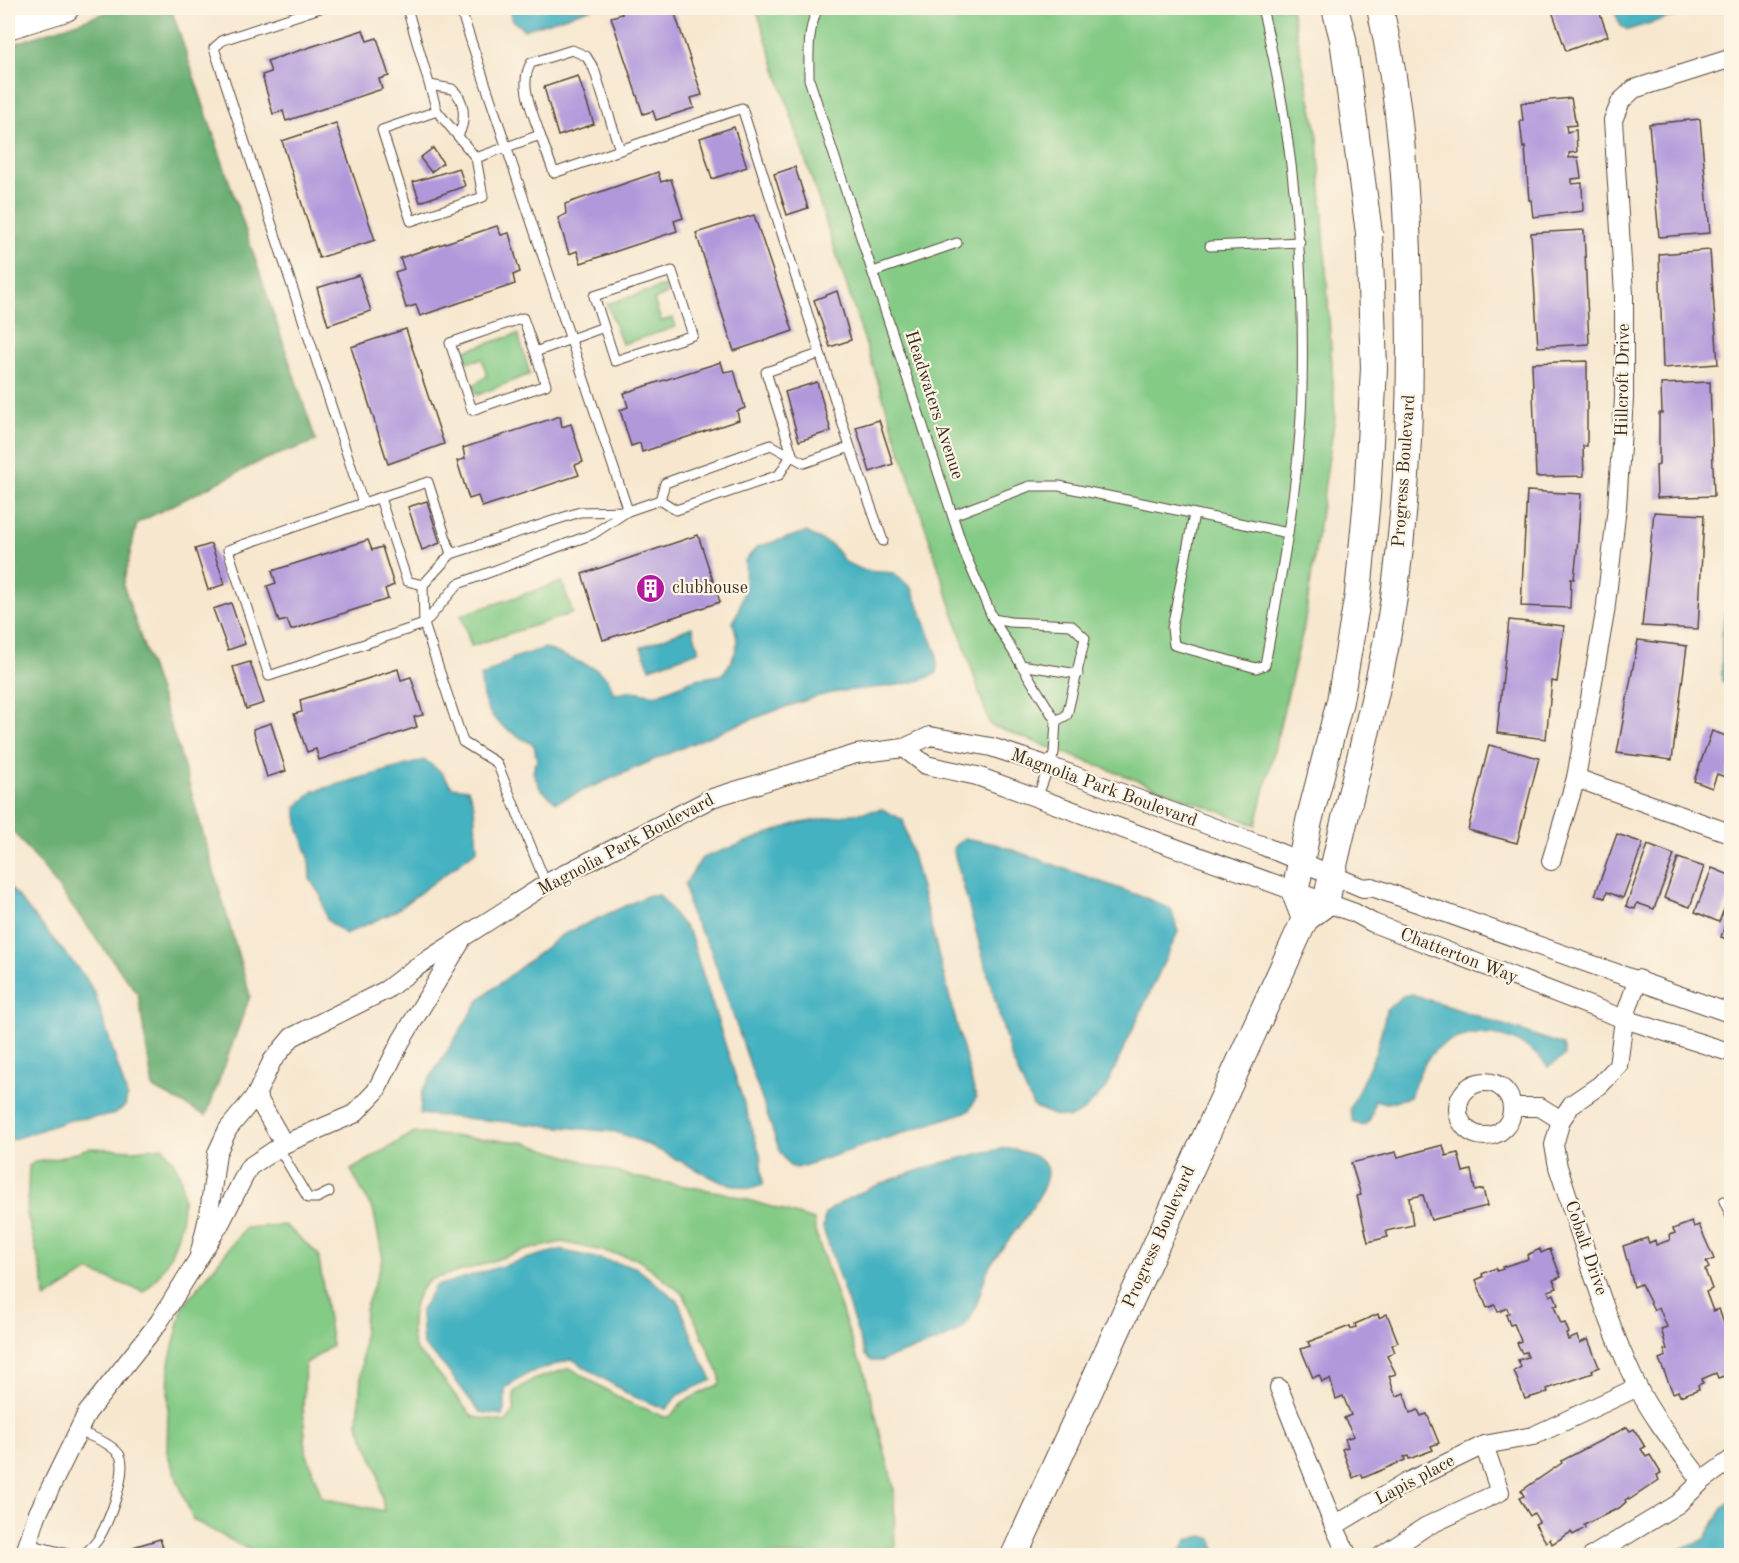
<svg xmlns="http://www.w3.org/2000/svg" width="1739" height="1563" font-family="'Old Standard TT',serif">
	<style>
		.green { fill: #84cb86; stroke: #607a52; stroke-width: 1.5; fill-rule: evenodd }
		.forest { fill: #6baf73; stroke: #536c48; stroke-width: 1.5 }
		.water { fill: #45b2c1; stroke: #406e70; stroke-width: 1.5 }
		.building { fill: #b098db }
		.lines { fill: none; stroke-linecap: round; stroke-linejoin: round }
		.lane-casing { stroke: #574639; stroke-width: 11 }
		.street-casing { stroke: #574639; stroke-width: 20 }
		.secondary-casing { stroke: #574639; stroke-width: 28 }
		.lane { stroke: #fff; stroke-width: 9 }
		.street { stroke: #fff; stroke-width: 18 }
		.secondary { stroke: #fff; stroke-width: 26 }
		.labels { text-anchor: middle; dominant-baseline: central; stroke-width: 4.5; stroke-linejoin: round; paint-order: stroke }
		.street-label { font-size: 18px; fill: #3b2a1e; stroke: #fcf5e5 }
		.poi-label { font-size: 18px; fill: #3b2a1e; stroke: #fcf5e5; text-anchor: start }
	</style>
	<rect width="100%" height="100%" fill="#fcf5e5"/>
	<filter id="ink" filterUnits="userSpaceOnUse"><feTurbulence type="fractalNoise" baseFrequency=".0167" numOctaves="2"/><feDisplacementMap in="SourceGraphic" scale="12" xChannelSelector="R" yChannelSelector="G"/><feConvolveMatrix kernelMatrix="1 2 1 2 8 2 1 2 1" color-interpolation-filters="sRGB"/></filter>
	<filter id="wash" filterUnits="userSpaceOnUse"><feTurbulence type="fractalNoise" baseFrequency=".008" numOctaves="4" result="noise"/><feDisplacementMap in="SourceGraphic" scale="24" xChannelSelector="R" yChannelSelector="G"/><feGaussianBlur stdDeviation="1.35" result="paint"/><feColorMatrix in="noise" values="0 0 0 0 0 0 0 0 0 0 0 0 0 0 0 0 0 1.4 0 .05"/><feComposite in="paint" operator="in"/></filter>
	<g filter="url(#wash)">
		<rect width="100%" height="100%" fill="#f7e7cf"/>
		<g class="green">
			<polygon points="756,8 1291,8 1318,137 1335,416 1304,626 1256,825 990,725"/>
			<polygon points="665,286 667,294 654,300 661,321 673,318 676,327 622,344 607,304"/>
			<polygon points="518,334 530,374 477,395 472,386 487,376 482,359 467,362 464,351"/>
			<polygon points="562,582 573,613 471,646 461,615"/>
			<path d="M413,1133L523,1142L633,1177L725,1193L814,1220L815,1231L857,1357L863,1366L894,1488L895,1555H259L193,1520L167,1453L169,1363L183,1307L245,1228L285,1225L318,1254L332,1346L305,1364L303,1407L306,1452L322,1498L384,1511L378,1471L358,1423L365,1310L383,1259L374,1213L351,1170ZM562,1242L638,1259L684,1295L720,1376V1384L684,1401L671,1416L665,1417L625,1401L570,1368L532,1380L514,1392V1411L506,1422L473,1417C453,1395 439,1369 416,1351C408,1330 411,1291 432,1279L472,1268L518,1252Z"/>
			<path d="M163,1147C170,1157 179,1167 181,1180C189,1219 172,1266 144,1292L89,1271L45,1299L44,1282L27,1214L29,1166L35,1162L59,1158L89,1148L134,1150Z"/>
		</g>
		<polygon class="forest" points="119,8 171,8 316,441 261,461 137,523 123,585 181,757 250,996 206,1116 153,1088 138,994 45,870 8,825 8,46"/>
		<g class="water">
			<polygon points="508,8 593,8 524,30 513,21"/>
			<polygon points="1613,8 1700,8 1628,30 1621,26"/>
			<path d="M806,532L833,546L845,562L865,571L894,573L912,589L937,654V673C901,692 855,685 816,697C726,725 643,766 556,802L540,788L533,772L537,759L534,745C502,727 481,718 481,677L514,658L545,648L596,669L608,679L614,694L633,691L656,695L696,679L722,675C736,657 741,645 733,623C743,601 747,585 745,561L757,547Z"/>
			<polygon points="1731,565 1732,685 1731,685 1722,681 1722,636"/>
			<polygon points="692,627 699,651 650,668 641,647"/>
			<polygon points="425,760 441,772 452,787 468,789 474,805 477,850 394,912 346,934 327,920 321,896 310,879 309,858 299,829 296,807 314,791"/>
			<polygon points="882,809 903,820 976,1098 969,1111 797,1168 790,1166 780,1152 710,948 690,913 685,884 702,858 795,824"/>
			<polygon points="964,838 996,844 1151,900 1171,909 1178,932 1105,1089 1085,1110 1070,1118 1053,1115 1033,1106 1011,1057 953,849"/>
			<polygon points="8,885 85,977 95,994 127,1096 125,1106 113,1115 70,1120 8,1141"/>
			<polygon points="649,895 659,895 690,934 760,1154 763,1185 750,1189 721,1182 645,1143 616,1132 420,1114 422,1091 480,999 562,935"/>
			<path d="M1412,994L1563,1045L1565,1056L1548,1067C1523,1034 1473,1023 1438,1048C1422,1060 1417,1079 1410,1097L1386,1103L1375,1100C1370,1112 1375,1118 1363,1126L1353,1122L1350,1109L1376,1052L1387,1009L1403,996Z"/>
			<path d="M1006,1148C1019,1151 1040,1154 1046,1167C1055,1190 998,1249 988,1269C980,1288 978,1313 962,1328C944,1343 904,1351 881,1361H871L865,1355L823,1228L825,1214C860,1184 960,1156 1006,1148Z"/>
			<path d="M560,1250L635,1267L678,1301L700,1357L712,1380L678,1395L666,1409L630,1395L572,1359L529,1373L505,1388V1408L502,1415L480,1412C461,1390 446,1363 423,1346L421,1311L435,1286C477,1275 517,1260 560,1250Z"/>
			<polygon points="1731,1500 1731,1555 1664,1555 1705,1539 1722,1510"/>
			<polygon points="1203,1536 1212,1539 1218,1555 1179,1555 1187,1540"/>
		</g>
		<g id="blocks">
			<g class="building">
				<polygon points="620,8 673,8 702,95 691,98 694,108 656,120 653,111 643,114 611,17 622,14"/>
				<polygon points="1551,8 1598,8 1608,36 1566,51"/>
				<polygon points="363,30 367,41 377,38 389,76 379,79 382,89 286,121 283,111 273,114 262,75 271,72 267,61"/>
				<polygon points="578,76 594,124 558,136 544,87"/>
				<polygon points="1571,98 1576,125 1566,126 1567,132 1576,130 1577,152 1569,153 1569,158 1578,157 1581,178 1572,179 1572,184 1582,183 1583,211 1533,217 1531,200 1529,200 1525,147 1523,148 1520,121 1523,121 1521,103"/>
				<polygon points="1700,119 1710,233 1659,237 1649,124"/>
				<polygon points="336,123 375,240 319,258 282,141"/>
				<polygon points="734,127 747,167 712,179 700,138"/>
				<polygon points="433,148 443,163 431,172 420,158"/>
				<polygon points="795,167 808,208 787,215 774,174"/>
				<polygon points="459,168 465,186 420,202 413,182"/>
				<polygon points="658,172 661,182 671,179 683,218 674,221 677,231 581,263 577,251 569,254 558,218 566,214 565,204"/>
				<polygon points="754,215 793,331 734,351 696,233"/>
				<polygon points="497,226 501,235 509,233 520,272 513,275 515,284 420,316 416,305 406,308 395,272 404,269 400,258"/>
				<polygon points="1584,230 1589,344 1538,347 1531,233"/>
				<polygon points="1710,250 1718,364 1663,368 1659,254"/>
				<polygon points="359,275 371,311 328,325 317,288"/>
				<polygon points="837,291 851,340 830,347 814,300"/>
				<polygon points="406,329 444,444 388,464 351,347"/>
				<polygon points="1587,361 1587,446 1583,446 1584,476 1536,477 1532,363"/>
				<polygon points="721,362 724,372 734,370 745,408 737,411 739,420 642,452 640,443 631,446 620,410 628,407 624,393"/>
				<polygon points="817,382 831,431 799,441 785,392"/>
				<polygon points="1710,382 1714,496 1657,498 1656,466 1659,465 1659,413 1662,413 1661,384"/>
				<polygon points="560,416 562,427 571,424 583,462 575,465 579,475 482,507 478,496 469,499 457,461 465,459 463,448"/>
				<polygon points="879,420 893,464 870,472 856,427"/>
				<polygon points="1527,491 1581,494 1577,551 1574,579 1571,579 1570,608 1521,606"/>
				<polygon points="427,501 440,543 422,550 408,507"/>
				<polygon points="1654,512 1704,515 1698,629 1642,626"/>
				<polygon points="698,535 720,602 603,640 582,574"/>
				<polygon points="368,540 372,550 382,547 394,585 385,589 388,599 291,630 287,620 279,622 267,586 276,583 272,571"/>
				<polygon points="211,544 225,584 208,590 195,549"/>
				<polygon points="231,603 245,644 228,650 213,609"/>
				<polygon points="1509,620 1564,626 1557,682 1552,681 1546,739 1497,733"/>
				<polygon points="1638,640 1687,646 1672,760 1617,753"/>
				<polygon points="250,662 264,703 246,709 233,667"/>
				<polygon points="398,669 401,680 411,677 423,715 414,717 417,727 319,760 316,749 307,752 294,714 302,712 300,700"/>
				<polygon points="271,723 286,771 267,777 253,729"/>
				<polygon points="1712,731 1732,738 1732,759 1725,777 1717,774 1712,788 1694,781"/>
				<polygon points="1489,745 1539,758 1517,843 1468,830"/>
				<polygon points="1617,834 1643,843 1623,898 1607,892 1605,898 1595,895"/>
				<polygon points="1648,845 1674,855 1654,909 1637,903 1635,909 1626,906"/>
				<polygon points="1678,858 1704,867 1690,907 1664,898"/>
				<polygon points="1712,868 1732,876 1732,889 1719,922 1695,912"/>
				<polygon points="1731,906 1732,906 1732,941 1721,937"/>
				<polygon points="1443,1145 1446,1156 1458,1153 1463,1172 1471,1170 1475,1191 1483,1189 1487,1206 1431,1220 1423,1195 1409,1198 1413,1225 1386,1231 1388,1237 1368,1242 1357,1196 1361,1195 1351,1163 1396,1152 1398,1157"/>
				<polygon points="1692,1222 1694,1227 1699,1225 1714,1259 1706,1262 1709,1268 1705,1270 1712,1289 1706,1292 1713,1311 1719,1309 1726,1329 1729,1327 1732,1334 1732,1378 1726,1380 1724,1376 1718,1378 1716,1373 1702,1379 1703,1383 1698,1385 1699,1389 1680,1396 1678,1391 1673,1393 1659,1359 1666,1356 1664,1350 1667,1349 1661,1329 1667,1327 1659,1307 1654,1310 1641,1284 1634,1287 1623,1246 1647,1238 1649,1243 1655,1240 1656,1245 1670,1240 1669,1235 1675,1233 1673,1229"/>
				<polygon points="1540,1249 1541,1253 1550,1249 1561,1277 1553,1280 1557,1288 1548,1291 1550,1296 1554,1294 1558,1305 1554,1306 1561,1324 1565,1323 1569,1333 1566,1334 1568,1340 1577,1336 1580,1343 1588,1339 1599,1367 1592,1370 1593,1373 1547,1389 1548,1392 1525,1399 1514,1371 1521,1367 1518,1360 1528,1357 1526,1352 1522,1353 1517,1343 1521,1341 1514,1324 1510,1325 1506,1315 1509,1313 1507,1308 1498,1312 1495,1305 1487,1308 1476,1280 1483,1277 1482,1274 1496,1268 1497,1271 1503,1269 1502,1267 1528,1259 1527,1255"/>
				<polygon points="1378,1314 1379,1318 1387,1314 1398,1342 1392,1345 1395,1352 1387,1356 1396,1374 1389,1376 1394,1392 1397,1396 1404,1393 1410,1413 1418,1410 1421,1416 1427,1414 1439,1443 1431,1446 1433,1450 1409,1459 1408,1456 1404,1457 1405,1460 1363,1478 1361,1474 1353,1478 1342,1449 1348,1447 1345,1439 1354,1436 1344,1418 1351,1415 1343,1396 1336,1399 1330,1379 1322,1382 1319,1375 1313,1378 1301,1349 1310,1346 1308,1342 1350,1326 1351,1329 1356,1327 1355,1324"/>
				<polygon points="1627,1427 1630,1431 1634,1429 1645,1447 1641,1449 1646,1457 1650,1455 1661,1473 1657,1475 1659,1480 1629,1500 1628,1498 1625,1500 1626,1502 1619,1508 1584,1525 1585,1528 1573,1535 1571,1532 1552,1544 1550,1539 1546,1542 1535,1524 1539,1522 1534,1513 1530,1516 1519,1498 1524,1496 1521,1491 1562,1463 1561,1461"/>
				<polygon points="160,1539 166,1556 136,1556 133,1547"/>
			</g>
		</g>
	</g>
	<g filter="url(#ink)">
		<use href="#blocks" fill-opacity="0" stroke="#574639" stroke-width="1.5"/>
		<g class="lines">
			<defs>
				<g id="lane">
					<polyline points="320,8 223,40 214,48 363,503 228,550 269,676 424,624 458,584 593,534 628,511 660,500 676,510 779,475 792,454 766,372 819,354"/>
					<path d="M407,8L437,111L476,158L540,135C533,112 518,85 531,63L572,50L586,56L594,69L620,150L742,108L850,447L804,463L771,445L665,483L660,500"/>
					<polyline points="460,8 628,511"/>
					<path d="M818,8C807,31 809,54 809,79L965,554L993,619L1056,721L1054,753L1037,798"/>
					<path d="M430,85L452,89C466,100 466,121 458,136"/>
					<polyline points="437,111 382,130 411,221 483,197 476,158"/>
					<polyline points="540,135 554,173 620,150"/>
					<polyline points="1210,246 1300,242"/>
					<polyline points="873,272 957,243"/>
					<polyline points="535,352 546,385 472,410 450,343 523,318 535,352 604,327 594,296 672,271 693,335 615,361 604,327"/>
					<polyline points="850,447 883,541"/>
					<polyline points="380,498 407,581 423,585"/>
					<polyline points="363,503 428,482 451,554"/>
					<path d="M1194,514L1172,628L1174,645L1256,668L1265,665C1281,576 1300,480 1302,390C1305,261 1293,133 1262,8"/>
					<polyline points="953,515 1030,486 1059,486 1288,533"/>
					<polyline points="993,619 1010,622 1071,625 1085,638 1067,715 1056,721"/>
					<polyline points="1021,665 1078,674"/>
					<polyline points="546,884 497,763 463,742 424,624 423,585 451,554 580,512 628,511"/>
					<polyline points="278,1147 308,1198 317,1198 329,1192"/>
					<polyline points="1724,1201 1732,1219"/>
					<polyline points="28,1544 76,1556"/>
					<path d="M77,1556C86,1553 90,1550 96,1542C107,1529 130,1469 119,1454C109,1442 92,1437 78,1431"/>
				</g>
				<g id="street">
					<polyline points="904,748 926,765 977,776 1355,913 1373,923 1624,1019 1732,1053"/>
					<polyline points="1576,778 1732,834"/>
					<polyline points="1551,861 1576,778 1605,613 1617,507 1624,398 1624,294 1613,120 1621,101 1634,89 1732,58"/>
					<path d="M1638,979L1624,1019L1618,1066L1600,1085L1572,1104L1561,1120L1554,1145L1558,1167C1583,1240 1604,1317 1637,1386C1654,1420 1679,1450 1702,1481"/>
					<circle cx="1485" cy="1109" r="27"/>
					<polyline points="256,1095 284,1144"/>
					<polyline points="1512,1107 1540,1107 1561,1120"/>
					<polyline points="199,1256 209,1213 217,1153 228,1129 256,1095 272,1061 292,1037 386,990 415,968 551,881 712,798 856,754 904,748 930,736 991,747 1049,766 1261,845 1363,888 1372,887 1732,1014"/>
					<polyline points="1279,1388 1334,1526 1407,1482 1484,1445 1533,1436 1638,1387"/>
					<polyline points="1334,1526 1348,1556"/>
					<polyline points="24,1556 37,1515 87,1413 159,1322 221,1222 249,1167 284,1144 354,1114 376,1091 401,1041 460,943"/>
					<polyline points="1381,1556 1425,1527 1500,1492 1484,1445"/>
					<polyline points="1592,1556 1678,1504 1702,1481 1732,1459"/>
				</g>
				<g id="secondary">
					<polyline points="8,26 66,8"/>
					<polyline points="1305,919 1295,893 1309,821 1340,701 1358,594 1367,498 1374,368 1369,233 1343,39 1335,8"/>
					<path d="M1014,1556L1305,919L1326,903C1346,801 1379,700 1394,597C1408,494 1412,391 1409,288C1407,193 1401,100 1380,8"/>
				</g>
			</defs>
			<use href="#lane" class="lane-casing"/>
			<use href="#street" class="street-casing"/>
			<use href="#secondary" class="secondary-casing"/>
			<use href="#lane" class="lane"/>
			<use href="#street" class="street"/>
			<use href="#secondary" class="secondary"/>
		</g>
	</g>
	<defs>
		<symbol id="building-disc" viewBox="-11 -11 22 22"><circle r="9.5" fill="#b5179e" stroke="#fcf5e5"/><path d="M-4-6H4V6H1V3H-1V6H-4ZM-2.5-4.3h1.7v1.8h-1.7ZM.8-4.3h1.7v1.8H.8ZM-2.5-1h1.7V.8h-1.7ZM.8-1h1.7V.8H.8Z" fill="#fff"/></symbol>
	</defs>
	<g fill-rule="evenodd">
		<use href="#building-disc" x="634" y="572" width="33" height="33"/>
	</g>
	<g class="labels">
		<g class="street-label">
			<text transform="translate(1623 380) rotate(-89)">Hillcroft Drive</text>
			<text transform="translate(934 405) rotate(72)">Headwaters Avenue</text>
			<text transform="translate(1404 471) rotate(-86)">Progress Boulevard</text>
			<text transform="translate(1104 788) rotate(20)">Magnolia Park Boulevard</text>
			<text transform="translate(626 845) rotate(-28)">Magnolia Park Boulevard</text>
			<text transform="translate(1459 956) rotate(21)">Chatterton Way</text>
			<text transform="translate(1159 1237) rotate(-66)">Progress Boulevard</text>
			<text transform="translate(1586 1248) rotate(71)">Cobalt Drive</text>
			<text transform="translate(1415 1480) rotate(-28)">Lapis place</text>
		</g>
		<g class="poi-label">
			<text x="672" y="588">clubhouse</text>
		</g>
	</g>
	<rect width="1739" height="1563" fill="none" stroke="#fcf5e5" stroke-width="30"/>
</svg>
